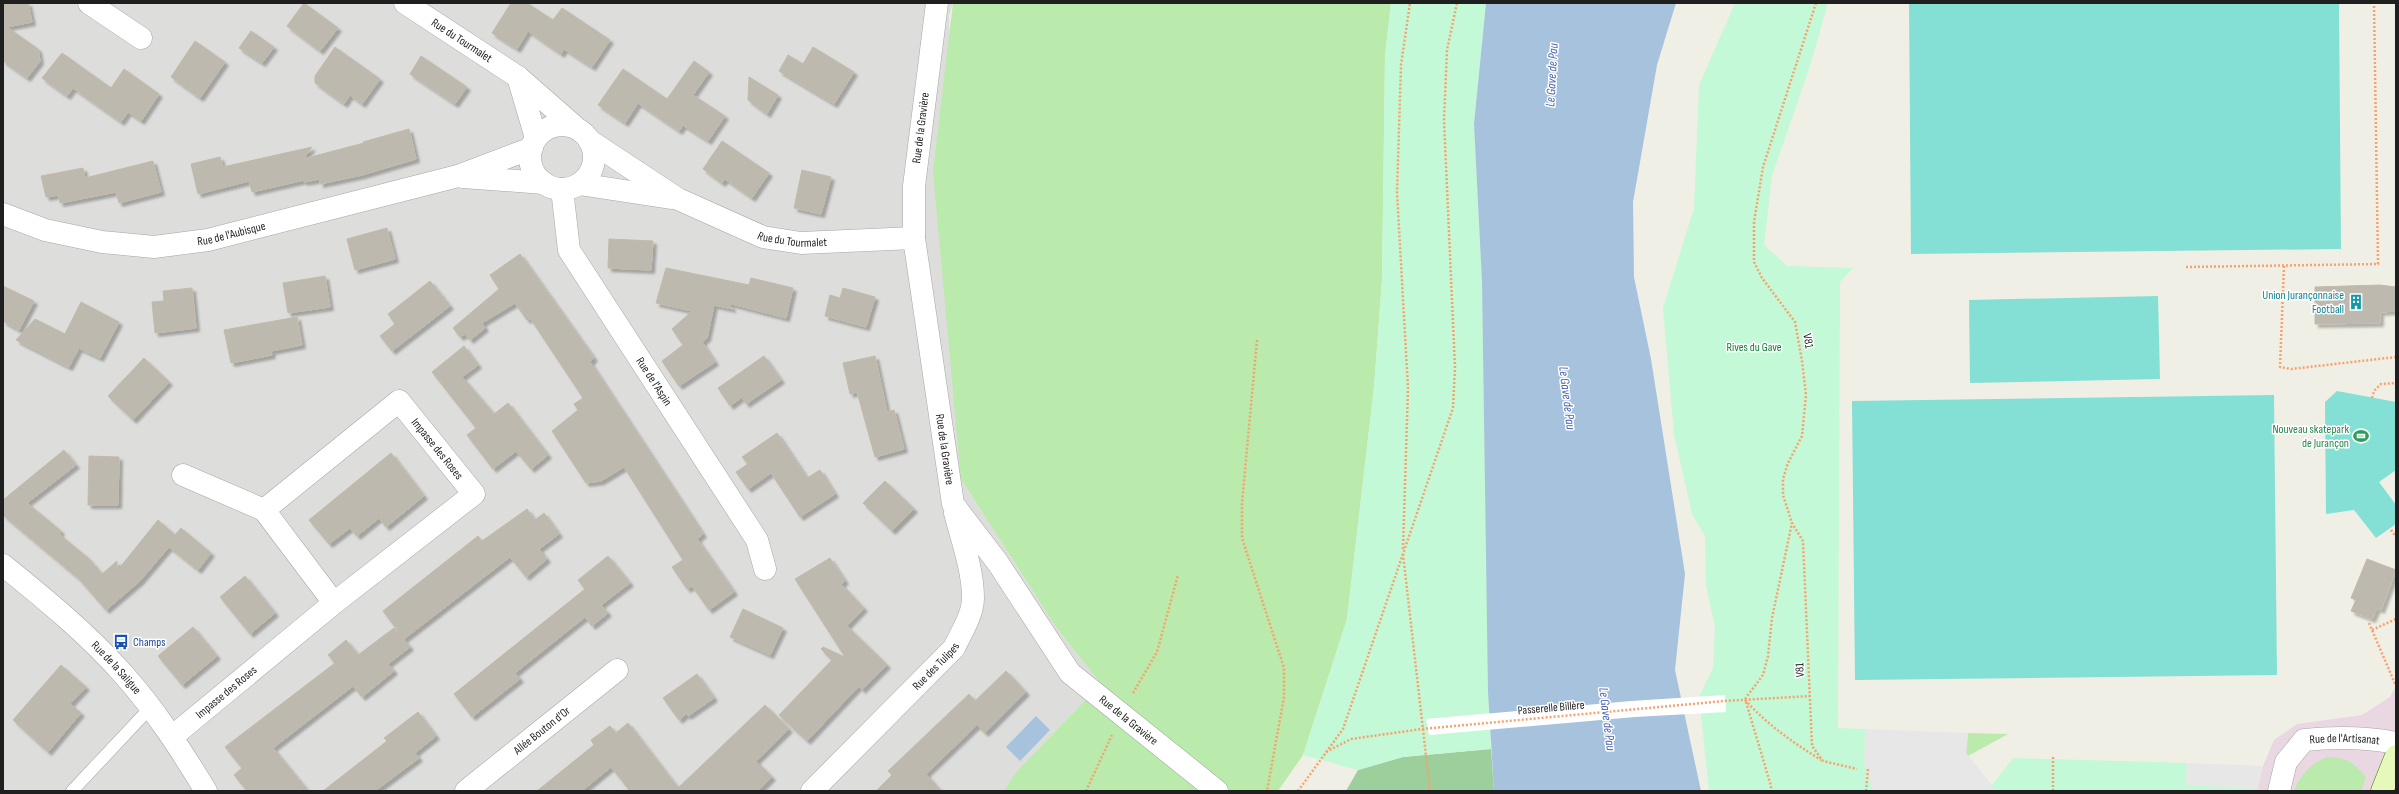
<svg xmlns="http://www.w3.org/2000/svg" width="2399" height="794" font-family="'Sofia Sans Condensed',sans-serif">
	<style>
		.residential { fill: #dddddc }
		.industrial { fill: #e9d8e1 }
		.grass { fill: #baeaac }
		.forest { fill: #9ccf9b }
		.park { fill: #c3f9d6 }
		.pitch { fill: #84dfd4 }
		.parking { fill: #e7e7e7 }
		.water { fill: #a6c2dd }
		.pier { fill: #fff }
		.building { fill: #bdb9af; stroke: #c2baa8; filter: url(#shadow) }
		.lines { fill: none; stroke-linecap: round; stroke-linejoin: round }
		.lane-casing { stroke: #a6a6a6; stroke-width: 13 }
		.street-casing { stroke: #a6a6a6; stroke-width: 23 }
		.secondary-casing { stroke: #4d7705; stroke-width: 23 }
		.path { stroke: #f9a16d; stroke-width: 2.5; stroke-dasharray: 2 2; stroke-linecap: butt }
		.lane { stroke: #fff; stroke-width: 12 }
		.street { stroke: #fff; stroke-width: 22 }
		.secondary { stroke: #e5f9ba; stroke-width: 22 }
		.labels { text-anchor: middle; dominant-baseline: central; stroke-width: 3; stroke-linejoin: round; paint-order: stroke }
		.street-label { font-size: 12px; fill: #1f1f1f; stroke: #fff }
		.culture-label { font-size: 12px; fill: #0d838f; stroke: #fff; text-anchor: end }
		.park-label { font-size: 12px; fill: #0c7f34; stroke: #fff }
		.leisure-label { font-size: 12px; fill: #27864d; stroke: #fff; text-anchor: end }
		.transit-label { font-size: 12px; fill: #164399; stroke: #fff; text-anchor: start }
		.water-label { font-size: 13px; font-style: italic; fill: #4b63af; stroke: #fff }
	</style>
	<defs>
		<filter id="shadow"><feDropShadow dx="3.5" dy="3.5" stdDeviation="1" flood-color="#0004"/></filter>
	</defs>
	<rect width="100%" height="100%" fill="#f0efe6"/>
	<polygon class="residential" points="3,3 953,3 949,16 961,479 1056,627 1101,684 1016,772 1004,791 3,791"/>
	<polygon class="industrial" points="2396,686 2396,791 2257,791 2263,766 2274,740 2297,724 2362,715 2390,697"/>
	<g class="grass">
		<polygon points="953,3 1391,3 1385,56 1382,280 1374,387 1347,619 1303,755 1278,791 1004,791 1016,772 1101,684 1056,627 961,479 933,171"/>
		<polygon points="1968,733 2008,734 1968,756 1966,753"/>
		<path d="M2327,757C2348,758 2352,762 2366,777L2361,791H2294C2301,774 2310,764 2327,757Z"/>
	</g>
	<polygon class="forest" points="1491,749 1494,791 1346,791 1358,770 1403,757"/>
	<g class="park">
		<polygon points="1391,3 1486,3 1474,124 1482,282 1489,713 1426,719 1429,735 1490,729 1491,749 1403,757 1358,770 1303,755 1347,619 1374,387 1382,280 1385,56"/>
		<polygon points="1735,3 1828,3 1810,66 1772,176 1764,245 1787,266 1853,268 1840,282 1838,728 1866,729 1864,760 1873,791 1709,791 1699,697 1713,668 1715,627 1706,586 1705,536 1692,514 1674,435 1663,308 1694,208 1699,85"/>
		<polygon points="2013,758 2187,763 2186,785 2258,789 2257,791 1992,791 1992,785"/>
	</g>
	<g class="pitch">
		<polygon points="1909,3 2339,3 2341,249 1911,254"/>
		<polygon points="2158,296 2160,379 1970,383 1969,300"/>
		<polygon points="2337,391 2396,402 2396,470 2379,482 2396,505 2396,524 2376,538 2354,510 2326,514 2325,402"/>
		<polygon points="2274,395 2277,675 1855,680 1852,401"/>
	</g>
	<g class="parking">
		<polygon points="1866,729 1968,733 1966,753 1992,785 1992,791 1873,791 1864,760"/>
		<polygon points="2187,763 2263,766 2258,789 2186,785"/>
	</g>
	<g class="water">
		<polygon points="1486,3 1676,3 1657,65 1633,202 1634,277 1651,359 1685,574 1675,670 1701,791 1494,791 1488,692 1482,282 1474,124"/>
		<polygon points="1036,716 1050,730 1020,761 1006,747"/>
	</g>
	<polygon class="pier" points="1725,695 1726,712 1635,717 1429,735 1426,719 1631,701"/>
	<g class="building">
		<polygon points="3,3 28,3 32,22 7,27 38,49 40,61 27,78 3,61"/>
		<polygon points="304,3 338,28 320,51 287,26"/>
		<polygon points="511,3 527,3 553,20 562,8 610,40 592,67 564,49 561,54 528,31 517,49 492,33"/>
		<polygon points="251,31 274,47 262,63 239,48"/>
		<polygon points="195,41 225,62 200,98 171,77"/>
		<polygon points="335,47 380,79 362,104 350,95 344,104 315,83 315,76"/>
		<polygon points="813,47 854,72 834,104 779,71 788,55 803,64"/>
		<polygon points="62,53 111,88 124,69 159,94 141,121 128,112 121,122 73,88 67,96 42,78"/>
		<polygon points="421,56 467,87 455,104 410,74"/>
		<polygon points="694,61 709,72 693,95 725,116 708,141 683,125 679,131 638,103 625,123 598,105 623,69 667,99"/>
		<polygon points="749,77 778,95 767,114 748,100"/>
		<polygon points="409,129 416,159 362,175 320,184 320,179 304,182 304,180 252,192 249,181 198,194 191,164 220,157 223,167 312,147 303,159 364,143 363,142"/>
		<polygon points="722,141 769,173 752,198 725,179 722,183 703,169"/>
		<polygon points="153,161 161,192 119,203 116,192 60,203 58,195 46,197 41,176 83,168 85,178"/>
		<polygon points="802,170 831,177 821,214 794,208"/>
		<polygon points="387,228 395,259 355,270 347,239"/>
		<polygon points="609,239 653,241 651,270 608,268"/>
		<polygon points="520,254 594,358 590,362 703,534 697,539 734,592 709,610 692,586 687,589 672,567 683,560 624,467 601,481 586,483 552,431 578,410 574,404 583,398 530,318 527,320 515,303 482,323 485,328 470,340 465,334 460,337 453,328 499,289 490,275"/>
		<polygon points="666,268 749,285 751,278 793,288 786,318 728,303 733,309 714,305 707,338 702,342 715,362 679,386 662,361 683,345 672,329 692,311 656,303"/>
		<polygon points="325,276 330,307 288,313 283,283"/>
		<polygon points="430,281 450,306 392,351 380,336 395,324 388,314"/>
		<polygon points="2380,285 2396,287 2396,311 2380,312 2380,323 2315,324 2315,287"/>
		<polygon points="3,286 34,301 19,330 3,321"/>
		<polygon points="192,288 196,328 155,333 152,302 164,301 163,291"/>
		<polygon points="843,288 875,297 866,327 825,316 830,295 840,298"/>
		<polygon points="81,302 119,322 100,358 79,348 69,367 16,340 35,319 65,334"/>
		<polygon points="297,317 302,345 271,351 272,355 231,363 224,330"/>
		<polygon points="464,346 478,365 462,377 494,414 508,403 548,455 531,469 516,451 493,469 467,435 476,428 432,372"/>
		<polygon points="764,356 781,380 746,404 742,397 730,406 718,388"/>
		<polygon points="875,356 887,412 894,410 904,449 875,457 857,392 850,394 843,363"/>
		<polygon points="144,358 169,382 133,420 108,396"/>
		<polygon points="777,433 807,478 820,470 835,494 800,517 771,473 748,489 736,472 748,464 742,457"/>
		<polygon points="64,450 76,465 27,503 61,531 59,534 88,558 102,574 117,561 117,571 158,520 175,535 181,528 211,553 198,570 169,547 140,581 106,610 78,578 3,515 3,500"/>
		<polygon points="391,453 424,496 386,527 379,518 357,536 350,528 329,544 309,520"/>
		<polygon points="89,456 119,457 118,505 88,505"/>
		<polygon points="885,481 914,509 892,531 863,503"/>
		<polygon points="527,509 535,520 544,513 559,534 539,549 547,559 526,577 510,557 404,639 383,611 478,536 482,541"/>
		<polygon points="608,556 630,583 601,605 608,613 592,626 585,617 515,673 520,679 472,717 454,694 585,589 578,580"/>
		<polygon points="830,558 845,581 841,584 864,608 847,626 887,665 862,690 859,686 807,741 779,715 832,660 821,649 823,647 845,657 795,579"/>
		<polygon points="2367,559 2396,570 2381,610 2377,608 2372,619 2351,611 2356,600 2351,598"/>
		<polygon points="245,576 275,613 250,634 220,597"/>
		<polygon points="743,609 783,628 770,655 730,637"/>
		<polygon points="193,627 217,656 182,685 158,656"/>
		<polygon points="394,628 410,647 388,664 394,671 362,697 353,686 273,748 308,791 247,791 234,775 242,768 225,747 335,663 328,655 346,640 358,655"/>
		<polygon points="61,665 86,687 70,704 81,713 48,752 13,720"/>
		<polygon points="1006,671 1026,692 985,733 977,725 926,774 941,791 876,791 892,775 888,771 969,694 975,701"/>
		<polygon points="697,674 714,698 688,716 686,714 679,720 663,698"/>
		<polygon points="765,705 789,729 756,761 772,777 758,791 630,791 611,767 582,791 537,791 594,745 591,740 610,726 616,733 628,723 678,788"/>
		<polygon points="418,712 436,736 415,753 419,758 375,791 323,791 387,741 384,738"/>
	</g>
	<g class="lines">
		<defs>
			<polyline id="lane" points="72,791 150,708"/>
			<g id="street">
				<polyline points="89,3 141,38"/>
				<path id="s1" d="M405,3L518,77L574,126"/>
				<path id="s2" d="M937,3L914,186V238L953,504L998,563L1070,673L1217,791"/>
				<polyline points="518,77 536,138"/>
				<circle cx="562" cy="157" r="32"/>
				<path id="s3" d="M590,141L678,199L763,237L801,243L914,238"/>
				<polyline points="463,177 544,183"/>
				<polyline points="579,184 671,198"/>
				<path id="s4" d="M562,189L569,250L757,540L765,569"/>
				<path id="s5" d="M3,214L45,230L102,242L154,247L208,240L458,176L532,148"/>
				<polyline points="183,475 264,510"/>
				<path id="s6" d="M3,565C45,599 88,634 124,675C156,711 181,750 206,791"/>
				<path id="s7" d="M173,736L334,603L474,494L399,401L264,510L334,603"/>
				<path id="s8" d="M466,791L617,670"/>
				<path id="s9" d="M812,791L954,648C961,633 973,615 973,598C973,570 962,540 955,513"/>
				<path id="s10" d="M2279,791L2286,762L2304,740C2335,737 2365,737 2396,743"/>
			</g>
			<polyline id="secondary" points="2382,791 2396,756"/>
		</defs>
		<use href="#lane" class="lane-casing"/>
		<use href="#street" class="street-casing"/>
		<use href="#secondary" class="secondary-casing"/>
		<g class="path">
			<polyline points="1816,3 1763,167 1754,222 1754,262 1762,278 1795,322 1802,361 1806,395 1802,436 1788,463 1783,479 1783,495 1792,523 1803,541 1812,746 1823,761 1857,769"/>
			<polyline points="2284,266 2280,367 2291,369 2396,357"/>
			<polyline points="2186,267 2378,264 2374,3"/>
			<polyline points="1257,340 1242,503 1242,538 1284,668 1284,697 1267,791"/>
			<polyline points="2372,398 2374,391 2381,384 2396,383"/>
			<polyline points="2391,530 2396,537"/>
			<polyline points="1403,549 1408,388 1397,192 1401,65 1410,3"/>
			<polyline points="1403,554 1430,791"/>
			<polyline points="2369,623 2396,686"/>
			<polyline points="2372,630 2396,619"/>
			<polyline points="1133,693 1157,652 1178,575"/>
			<polyline points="1745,699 1763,675 1768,656 1772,618 1792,523"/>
			<path d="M1745,700C1768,725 1792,742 1821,760"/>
			<polyline points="1746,702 1771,786 1771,791"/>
			<polyline points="1326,752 1351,739 1422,729 1724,701 1810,696"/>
			<polyline points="1086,791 1112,735"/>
			<polyline points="1298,791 1343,729 1453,408 1455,368 1444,120 1447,50 1457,3"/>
			<polyline points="1866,791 1868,769"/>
			<polyline points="2053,791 2053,755"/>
		</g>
		<use href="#lane" class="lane"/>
		<use href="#street" class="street"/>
		<use href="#secondary" class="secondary"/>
	</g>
	<defs>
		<symbol id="building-bare" viewBox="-9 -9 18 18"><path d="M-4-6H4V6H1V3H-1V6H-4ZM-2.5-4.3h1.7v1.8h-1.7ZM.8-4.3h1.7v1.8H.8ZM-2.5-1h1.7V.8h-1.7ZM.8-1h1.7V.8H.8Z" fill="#0f9aa8" stroke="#fff" stroke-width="2.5" paint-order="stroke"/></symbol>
		<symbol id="stadium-bare" viewBox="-9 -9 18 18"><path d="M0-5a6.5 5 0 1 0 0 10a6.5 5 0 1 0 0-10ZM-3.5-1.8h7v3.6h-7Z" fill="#2e9e5b" stroke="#fff" stroke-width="2.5" paint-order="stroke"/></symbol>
		<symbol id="bus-bare" viewBox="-9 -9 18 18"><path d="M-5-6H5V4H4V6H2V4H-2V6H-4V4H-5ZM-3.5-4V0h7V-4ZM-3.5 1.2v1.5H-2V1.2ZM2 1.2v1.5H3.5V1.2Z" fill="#1a4fb4" stroke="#fff" stroke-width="2.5" paint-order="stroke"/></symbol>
	</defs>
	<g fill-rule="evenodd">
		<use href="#building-bare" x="2345" y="291" width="22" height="22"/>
		<use href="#stadium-bare" x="2350" y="425" width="22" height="22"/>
		<use href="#bus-bare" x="110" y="631" width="22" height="22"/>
	</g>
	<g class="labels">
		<g class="street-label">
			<text stroke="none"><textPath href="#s1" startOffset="68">Rue du Tourmalet</textPath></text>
			<text transform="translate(921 128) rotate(-83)">Rue de la Gravière</text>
			<text stroke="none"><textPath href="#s5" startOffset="234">Rue de l'Aubisque</textPath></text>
			<text stroke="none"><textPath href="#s3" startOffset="228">Rue du Tourmalet</textPath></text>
			<text transform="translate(1808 341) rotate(80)">V81</text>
			<text stroke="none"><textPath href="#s4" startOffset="218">Rue de l'Aspin</textPath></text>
			<text transform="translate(437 449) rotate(51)">Impasse des Roses</text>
			<text stroke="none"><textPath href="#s2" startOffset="450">Rue de la Gravière</textPath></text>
			<text stroke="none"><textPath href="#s9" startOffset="176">Rue des Tulipes</textPath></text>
			<text stroke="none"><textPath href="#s6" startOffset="153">Rue de la Saligue</textPath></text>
			<text transform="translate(1800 670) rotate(-92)">V81</text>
			<text stroke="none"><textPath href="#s7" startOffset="69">Impasse des Roses</textPath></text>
			<text transform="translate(1551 708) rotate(-5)">Passerelle Billère</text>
			<text stroke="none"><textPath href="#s2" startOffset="786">Rue de la Gravière</textPath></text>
			<text stroke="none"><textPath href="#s8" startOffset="97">Allée Bouton d'Or</textPath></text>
			<text stroke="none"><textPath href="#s10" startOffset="99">Rue de l'Artisanat</textPath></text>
		</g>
		<g class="culture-label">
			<text x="2344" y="295">Union Jurançonnaise<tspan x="2344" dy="14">Football</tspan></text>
		</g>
		<g class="park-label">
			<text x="1754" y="347">Rives du Gave</text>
		</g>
		<g class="leisure-label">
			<text x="2349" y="429">Nouveau skatepark<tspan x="2349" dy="14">de Jurançon</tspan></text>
		</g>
		<g class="transit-label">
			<text x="133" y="642">Champs</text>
		</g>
		<g class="water-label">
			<text transform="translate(1552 75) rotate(-87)">Le Gave de Pau</text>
			<text transform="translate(1567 398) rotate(83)">Le Gave de Pau</text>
			<text transform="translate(1607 719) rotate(83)">Le Gave de Pau</text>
		</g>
	</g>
	<rect width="2399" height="794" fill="none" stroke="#1f1f1f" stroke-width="8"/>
</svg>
